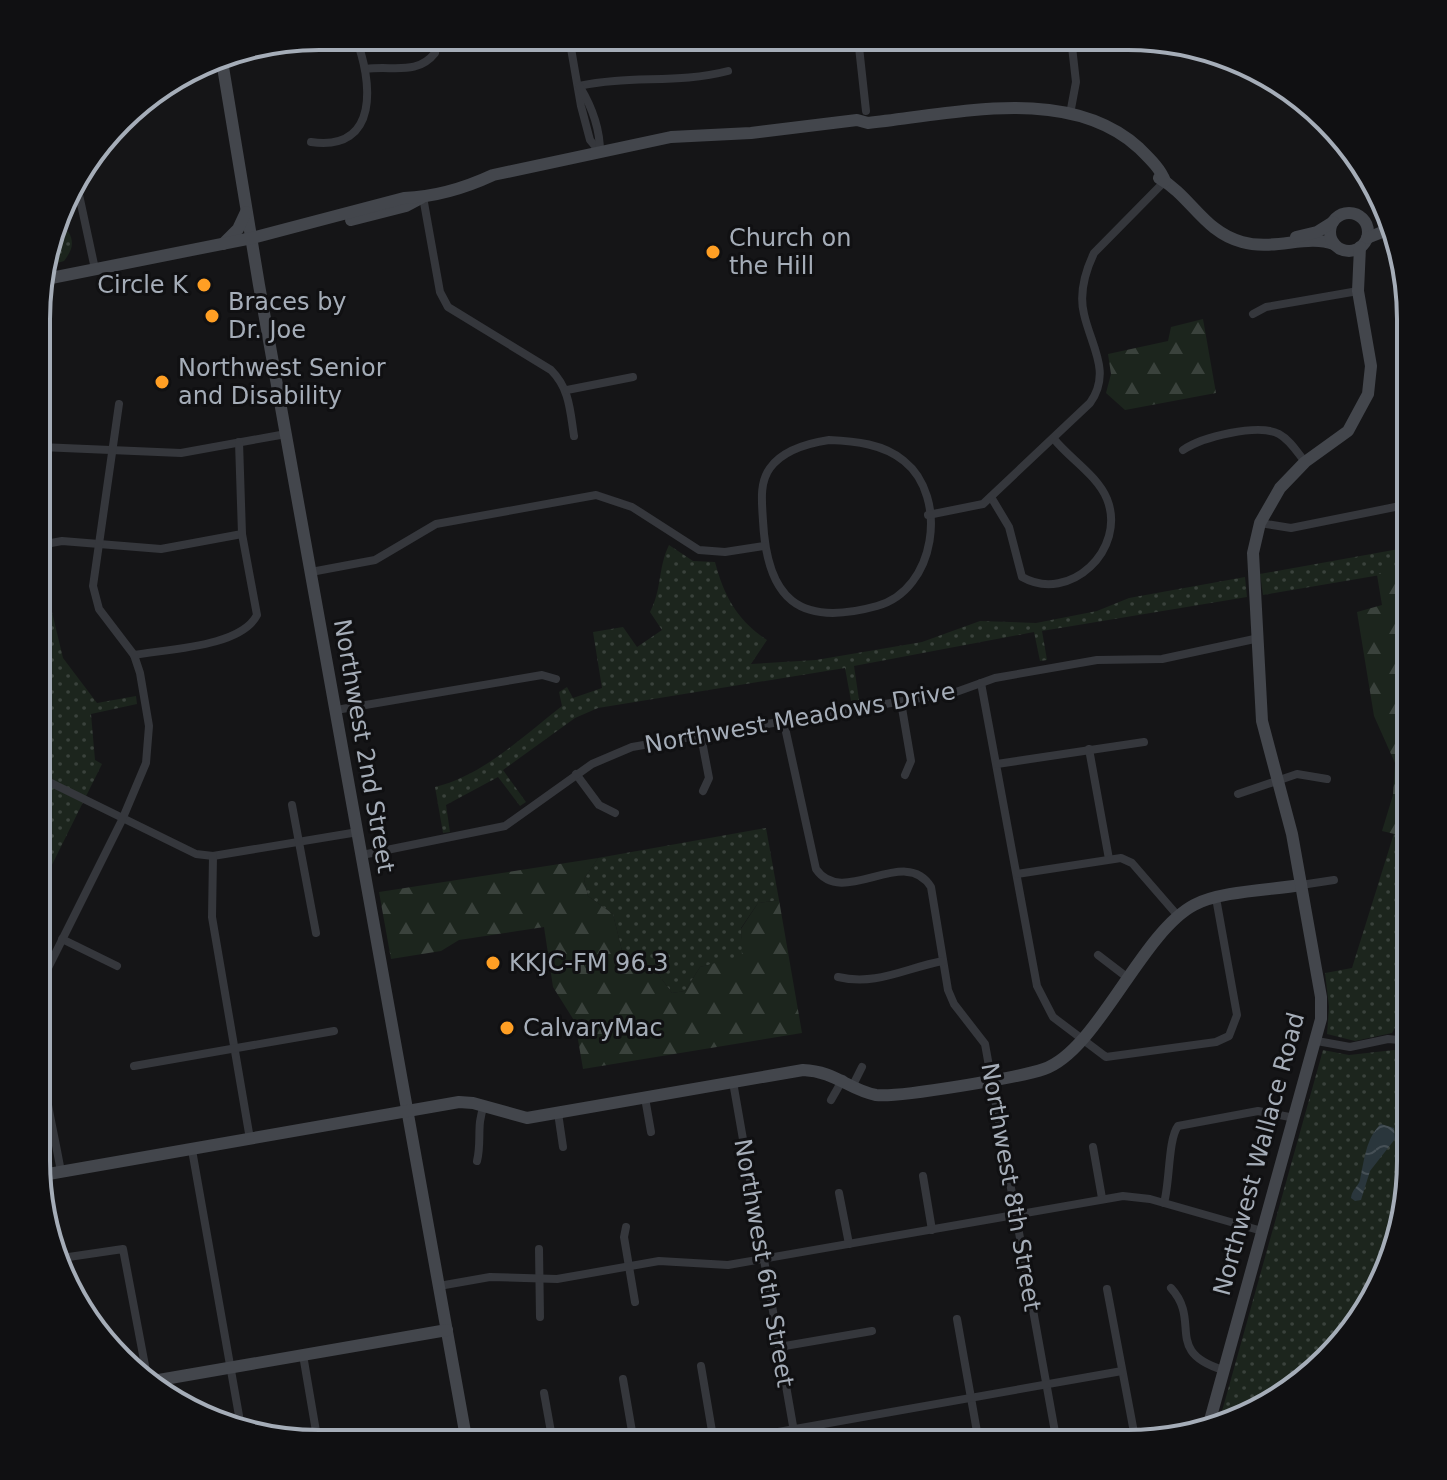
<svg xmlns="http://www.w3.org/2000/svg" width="1447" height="1480" font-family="'DejaVu Sans',sans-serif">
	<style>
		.green { fill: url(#green-dots) }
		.forest { fill: url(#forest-firs) }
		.water { fill: url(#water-waves) }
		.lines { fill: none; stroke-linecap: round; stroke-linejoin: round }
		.street { stroke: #35373c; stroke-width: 8 }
		.secondary { stroke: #43464c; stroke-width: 12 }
		.poi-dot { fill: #ff9f24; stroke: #101012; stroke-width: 3 }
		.labels { text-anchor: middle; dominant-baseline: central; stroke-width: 6; stroke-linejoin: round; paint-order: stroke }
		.poi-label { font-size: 24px; fill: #a5adb8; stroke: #101012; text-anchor: start }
		.street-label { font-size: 24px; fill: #a5adb8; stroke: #101012 }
		.rim { fill: none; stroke: #a5adb8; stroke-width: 4 }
	</style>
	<defs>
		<pattern id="green-dots" width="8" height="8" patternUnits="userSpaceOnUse" patternTransform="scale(2)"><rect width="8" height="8" fill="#1c251d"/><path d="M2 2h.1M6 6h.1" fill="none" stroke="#3a423c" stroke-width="1.8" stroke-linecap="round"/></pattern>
		<pattern id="forest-firs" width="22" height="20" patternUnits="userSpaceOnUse" patternTransform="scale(2)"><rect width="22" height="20" fill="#1c251d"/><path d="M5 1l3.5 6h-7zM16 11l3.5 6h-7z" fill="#3a423c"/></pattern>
		<pattern id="water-waves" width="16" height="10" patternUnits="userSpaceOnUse" patternTransform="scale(2)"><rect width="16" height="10" fill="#2a363c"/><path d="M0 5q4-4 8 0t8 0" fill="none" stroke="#465056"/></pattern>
	</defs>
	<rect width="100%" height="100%" fill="#151517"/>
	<g class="green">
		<path d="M68,231C75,243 72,250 64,261L41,268L53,234Z"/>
		<path d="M669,545L693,561L715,562C724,596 737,620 767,640L751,664L816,660L922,642L980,621L1036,623L1097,611L1129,598L1245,577L1247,597L1042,631L1047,660L1040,661L1034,632L854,666L859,700L851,701L845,668L598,708L575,718L503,770L526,802L520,806L498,777L446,805L450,832L443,833L435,787C484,775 523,736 562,706L559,692L567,687L573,698L602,688L593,632L623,627L637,647L662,630L650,612C662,590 658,567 669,545Z"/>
		<polygon points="1410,547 1410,570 1263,595 1260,574"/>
		<polygon points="40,608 51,608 63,658 97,703 136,696 137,704 91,714 95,760 102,764 38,893 39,790 47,765 42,735 39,734"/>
		<polygon points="1410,795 1410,1001 1392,1033 1355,1041 1327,1034 1329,1007 1325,973 1352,968 1405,798"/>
		<polygon points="766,828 779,900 758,903 741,928 743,957 700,967 685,991 672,993 658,974 622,951 613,914 588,896 584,879 598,858"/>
		<polygon points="1323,1050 1349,1055 1394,1050 1407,1053 1410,1179 1373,1302 1300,1386 1217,1429"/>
	</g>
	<g class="forest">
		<polygon points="1203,319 1216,393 1125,410 1106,393 1111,374 1108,354 1168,341 1171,327"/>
		<polygon points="1410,564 1410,827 1407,837 1382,831 1393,795 1395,763 1374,716 1357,612 1382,605 1377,575 1386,569"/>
		<polygon points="598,858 584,879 588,896 613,914 622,951 658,974 672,993 685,991 700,967 742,956 741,929 758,903 779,900 802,1033 583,1069 575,1022 553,987 544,927 459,940 441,951 391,959 379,892"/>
	</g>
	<path class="water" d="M1381,1124L1394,1128L1395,1139L1370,1171L1361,1200L1355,1201L1351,1198C1352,1189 1358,1187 1360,1180C1364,1162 1366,1137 1381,1124Z"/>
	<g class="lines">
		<g class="street">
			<polyline points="569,37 581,106 590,140 600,152"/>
			<polyline points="858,38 866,111"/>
			<path d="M366,69C392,65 417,76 435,53"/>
			<path d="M579,86C629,75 678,84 728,71"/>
			<path d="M580,87C592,107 600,129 600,152"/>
			<polyline points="1070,114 1076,82 1071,38"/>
			<path d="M311,142C380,152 373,81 355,36"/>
			<polyline points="75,176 95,269"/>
			<path d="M423,197L440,292L448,307L551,370C570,389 570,411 574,436"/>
			<polyline points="1253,314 1266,307 1358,291"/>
			<polyline points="567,390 633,377"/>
			<path d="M829,440C855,441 884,444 904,461C949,497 936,590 877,606C798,628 767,598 763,521C762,503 759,483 770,468C783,450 809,443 829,440Z"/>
			<polyline points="40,447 181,453 286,434"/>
			<path d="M1183,450C1202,437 1258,423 1279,434C1290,440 1297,452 1305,462"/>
			<path d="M991,497L1009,527L1022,577C1070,604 1127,549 1107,499C1097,475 1070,459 1054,439"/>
			<path d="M928,515L983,504L1090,403C1112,372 1091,346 1084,314C1079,294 1085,272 1094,253L1165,181"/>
			<polyline points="1260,523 1291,528 1410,504"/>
			<polyline points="40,545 62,541 161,549 242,534"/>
			<polyline points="311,572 375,560 436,524 596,495 632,507 699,550 725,552 764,546"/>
			<path d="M134,655C167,649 241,647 257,615L242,534L239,442"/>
			<polyline points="981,683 1037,986 1053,1017 1106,1057 1216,1042 1229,1036 1237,1015 1216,898"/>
			<polyline points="901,702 911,761 905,775"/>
			<polyline points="336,710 542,675 556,679"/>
			<path d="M784,723L816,869C843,909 905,844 931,887L948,990L954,1004L985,1044L1057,1443"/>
			<polyline points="701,736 709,778 703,791"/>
			<polyline points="1089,749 1109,859"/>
			<polyline points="997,764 1144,742"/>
			<polyline points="576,774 599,805 615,813"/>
			<polyline points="39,777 196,854 213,856 358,832"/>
			<polyline points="1238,794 1297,774 1327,779"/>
			<polyline points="292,805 316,933"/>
			<polyline points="362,855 505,826 592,764 632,747 956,692 995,678 1097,660 1162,659 1259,638"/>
			<polyline points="213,856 212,917 250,1139"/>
			<polyline points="1017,874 1121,858 1132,863 1178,916"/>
			<polyline points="1301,885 1334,880"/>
			<polyline points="62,939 117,966"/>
			<polyline points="1098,955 1128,978"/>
			<path d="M838,977C877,986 905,968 943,961"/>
			<polyline points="1317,1041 1350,1047 1388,1039 1410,1041"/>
			<polyline points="134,1066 334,1031"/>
			<polyline points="733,1082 796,1443"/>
			<polyline points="853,1085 862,1067"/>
			<polyline points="645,1098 651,1132"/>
			<polyline points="831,1100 843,1079"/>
			<polyline points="558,1113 563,1147"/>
			<polyline points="1093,1147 1102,1198"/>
			<polyline points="192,1150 241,1427"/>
			<path d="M477,1161C482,1141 476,1125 484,1106"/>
			<path d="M61,1172C50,1107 26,1033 48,968L122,820L146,763L149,726L140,673L134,655L99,609L93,586L119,404"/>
			<polyline points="923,1176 932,1230"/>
			<polyline points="839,1193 849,1244"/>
			<path d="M1164,1203C1170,1182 1168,1139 1178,1126L1258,1111L1295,1118"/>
			<polyline points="626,1227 624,1237 635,1302"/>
			<polyline points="539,1249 540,1317"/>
			<polyline points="55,1259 123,1249 147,1376"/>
			<polyline points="439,1286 490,1277 557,1279 659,1261 728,1265 1123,1196 1150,1199 1262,1231"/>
			<path d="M1171,1288C1202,1322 1163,1351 1223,1370"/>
			<polyline points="1107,1289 1136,1443"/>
			<polyline points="957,1319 979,1443"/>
			<polyline points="779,1347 872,1331"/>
			<polyline points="303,1355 318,1443"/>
			<polyline points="701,1366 714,1443"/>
			<polyline points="623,1379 634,1443"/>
			<polyline points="544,1393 553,1443"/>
			<polyline points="716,1443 1122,1371"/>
		</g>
		<g class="secondary">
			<polyline points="221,55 259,285 467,1443"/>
			<path d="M1159,178C1191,196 1204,232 1242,242C1274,251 1307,234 1334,244"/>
			<circle cx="1349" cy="232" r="19"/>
			<polyline points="351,220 406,206 421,198"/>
			<polyline points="1296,237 1317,232 1333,222"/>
			<polyline points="1367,238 1395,227"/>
			<polyline points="223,244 238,229 246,212"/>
			<path d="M41,280L252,238L404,198C434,197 465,188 493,175L671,137L751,133L857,120L868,123C953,114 1069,84 1139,148C1149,158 1160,168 1165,181"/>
			<path d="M37,1176L459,1102L473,1103L527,1118L803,1070C835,1071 849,1090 876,1095C897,1098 1022,1077 1044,1069C1097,1051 1141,933 1194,905C1220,891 1271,890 1301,885"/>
			<polyline points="153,1381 447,1330"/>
			<polyline points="1207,1431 1321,1019 1321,997 1292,834 1262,721 1253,553 1260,523 1280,488 1305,462 1348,431 1368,394 1371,366 1358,291 1360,247"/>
		</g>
	</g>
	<g class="poi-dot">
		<circle cx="713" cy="252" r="8"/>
		<circle cx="204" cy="285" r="8"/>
		<circle cx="212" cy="316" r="8"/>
		<circle cx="162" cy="382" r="8"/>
		<circle cx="493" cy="963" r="8"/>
		<circle cx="507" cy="1028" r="8"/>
	</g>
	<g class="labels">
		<g class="poi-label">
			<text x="729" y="238">Church on<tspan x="729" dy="28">the Hill</tspan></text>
			<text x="188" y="285" text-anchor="end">Circle K</text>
			<text x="228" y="302">Braces by<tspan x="228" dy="28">Dr. Joe</tspan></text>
			<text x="178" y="368">Northwest Senior<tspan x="178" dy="28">and Disability</tspan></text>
			<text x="509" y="963">KKJC-FM 96.3</text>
			<text x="523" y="1028">CalvaryMac</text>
		</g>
		<g class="street-label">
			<text transform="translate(800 718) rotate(-10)">Northwest Meadows Drive</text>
			<text transform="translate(364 746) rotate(80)">Northwest 2nd Street</text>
			<text transform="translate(1259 1154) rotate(-75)">Northwest Wallace Road</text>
			<text transform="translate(1011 1187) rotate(80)">Northwest 8th Street</text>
			<text transform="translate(764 1263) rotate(80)">Northwest 6th Street</text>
		</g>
	</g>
	<path d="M0 0H1447V1480H0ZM319 50H1128A269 269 0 0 1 1397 319V1161A269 269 0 0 1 1128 1430H319A269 269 0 0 1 50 1161V319A269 269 0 0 1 319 50Z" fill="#101012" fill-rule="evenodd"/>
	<path class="rim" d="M319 50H1128A269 269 0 0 1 1397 319V1161A269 269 0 0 1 1128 1430H319A269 269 0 0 1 50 1161V319A269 269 0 0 1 319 50Z"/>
</svg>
